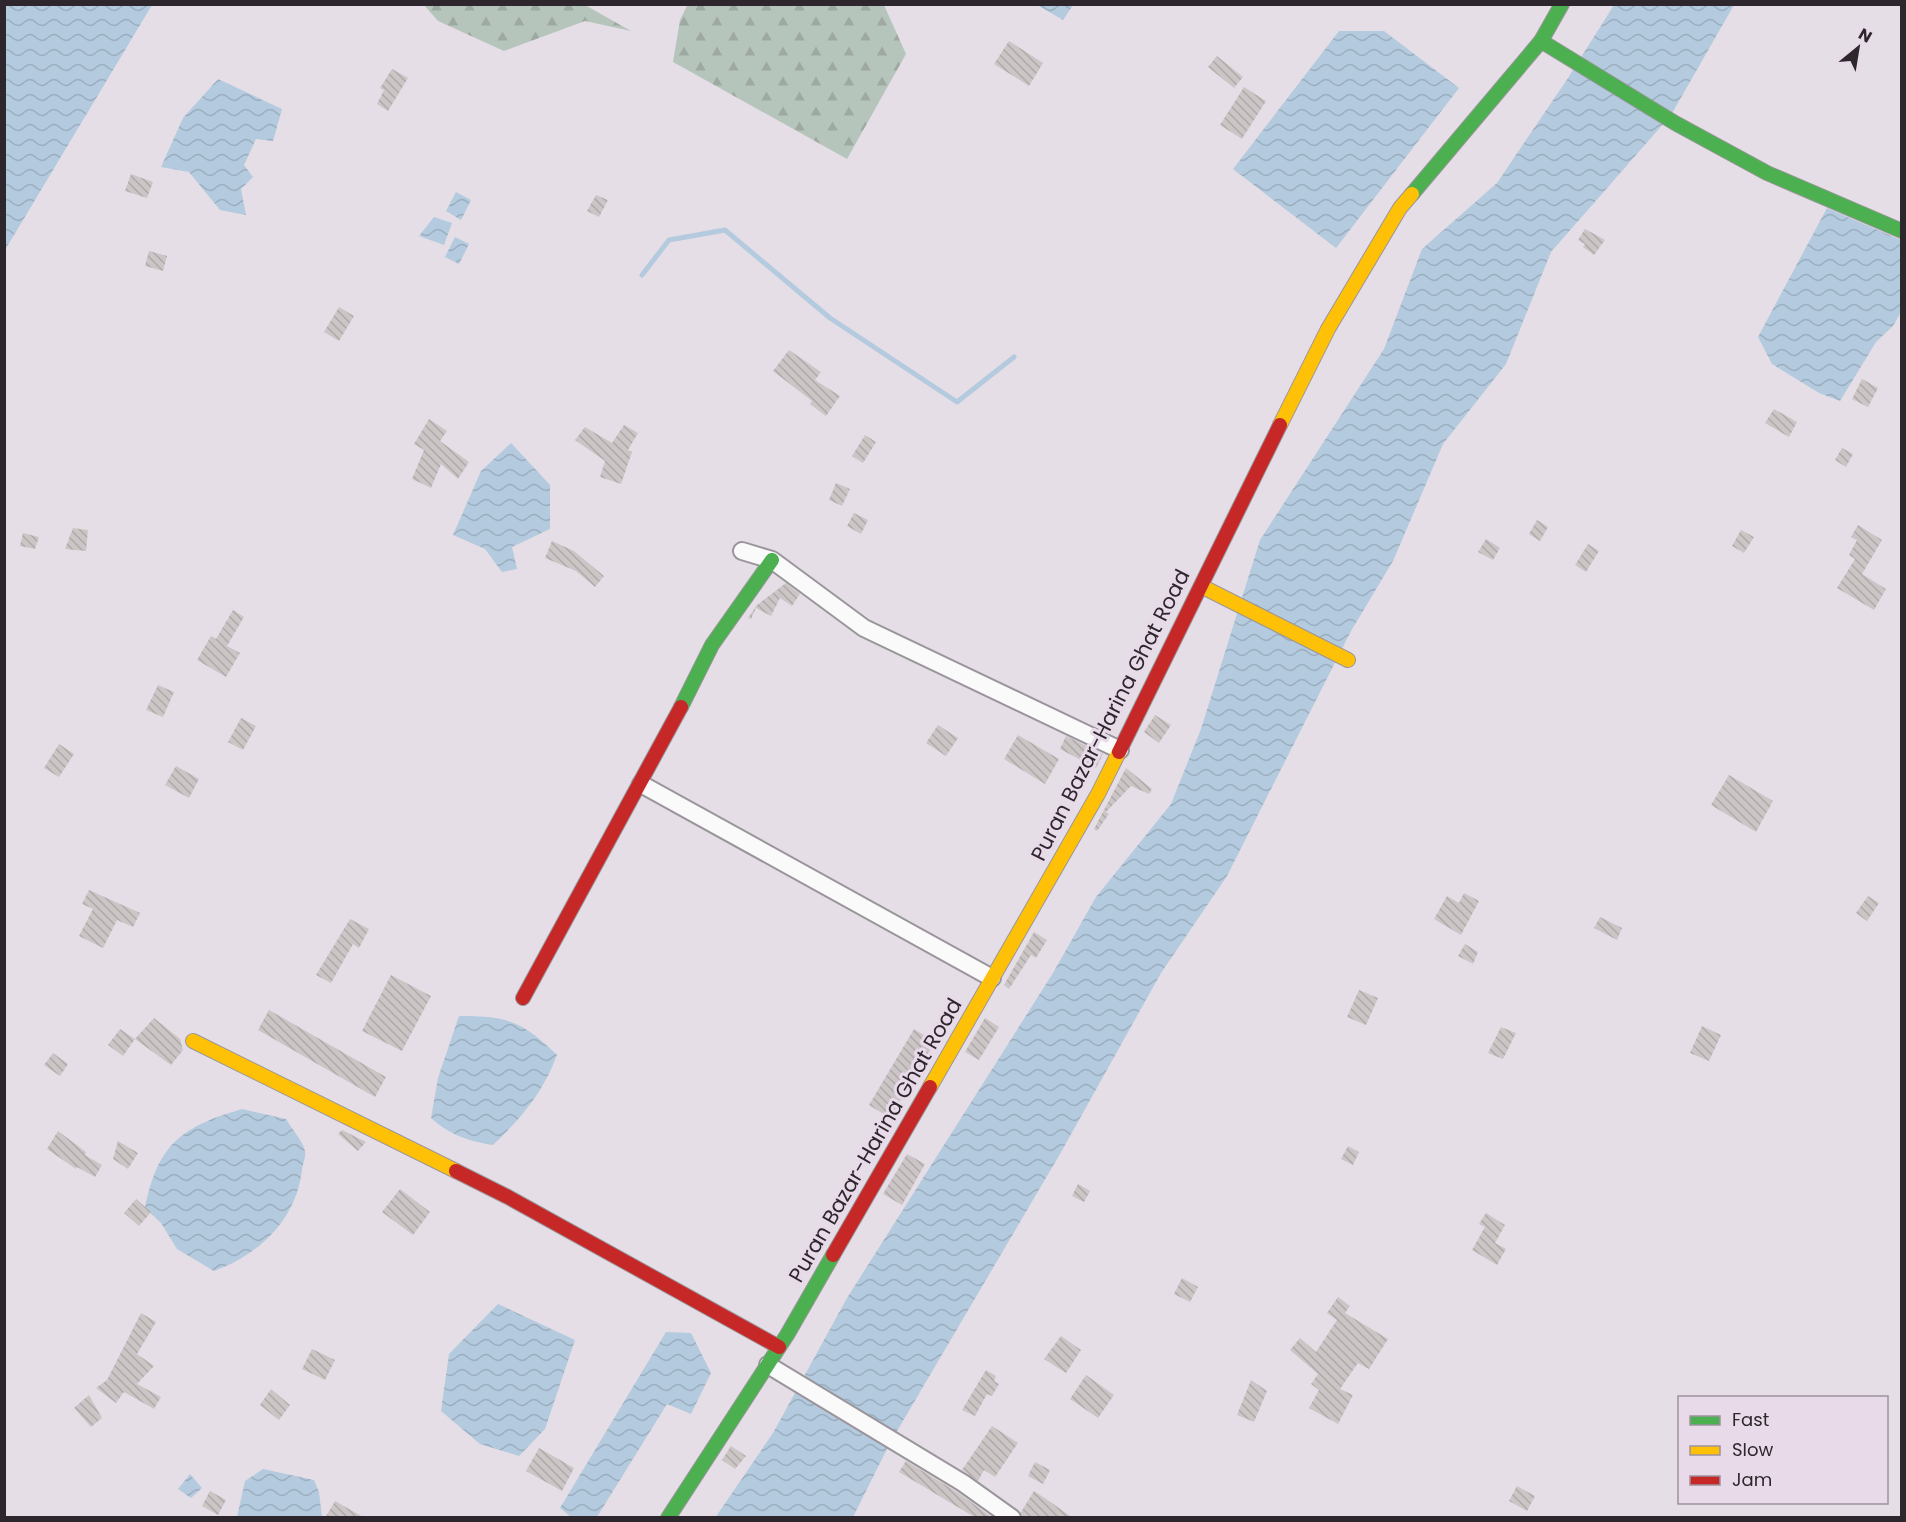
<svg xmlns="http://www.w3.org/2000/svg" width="1906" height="1522" font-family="Poppins,sans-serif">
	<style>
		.forest { fill: url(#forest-firs) }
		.water { fill: url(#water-waves) }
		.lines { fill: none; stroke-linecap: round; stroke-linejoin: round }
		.stream { stroke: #b4cade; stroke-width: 5 }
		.building { fill: url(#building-back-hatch) }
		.street-casing { stroke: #9a959b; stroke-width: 20 }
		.fast-casing { stroke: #9a959b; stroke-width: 16 }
		.slow-casing { stroke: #9a959b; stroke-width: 16 }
		.jam-casing { stroke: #9a959b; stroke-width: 16 }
		.street { stroke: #fbfafb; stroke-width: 16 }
		.fast { stroke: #4caf50; stroke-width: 14 }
		.slow { stroke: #ffc107; stroke-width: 14 }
		.jam { stroke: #c62828; stroke-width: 14 }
		.labels { text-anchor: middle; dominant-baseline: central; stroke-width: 6; stroke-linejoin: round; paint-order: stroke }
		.street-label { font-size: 21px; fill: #2d272d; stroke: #e8dae9 }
	</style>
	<defs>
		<pattern id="forest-firs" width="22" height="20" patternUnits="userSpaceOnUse" patternTransform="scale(1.5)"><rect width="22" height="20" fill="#b6c5bb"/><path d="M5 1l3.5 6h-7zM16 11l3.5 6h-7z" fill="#9da9a1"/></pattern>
		<pattern id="water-waves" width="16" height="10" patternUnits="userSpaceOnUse" patternTransform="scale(1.5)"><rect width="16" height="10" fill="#b4cade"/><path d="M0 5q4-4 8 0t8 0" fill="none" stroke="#9baebf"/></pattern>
		<pattern id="building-back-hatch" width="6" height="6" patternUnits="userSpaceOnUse" patternTransform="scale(1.5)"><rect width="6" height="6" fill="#cbc5c6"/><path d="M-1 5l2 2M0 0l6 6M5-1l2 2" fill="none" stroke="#afa9aa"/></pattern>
	</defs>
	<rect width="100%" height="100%" fill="#e5dee6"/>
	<g class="forest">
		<polygon points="688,4 884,5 906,54 847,159 673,62 680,20"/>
		<polygon points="424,5 585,5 631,31 585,21 504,51 438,21"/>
	</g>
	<g class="water">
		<polygon points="5,4 152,5 5,250 4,5"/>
		<polygon points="1037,5 1073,5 1063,20"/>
		<polygon points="1614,5 1734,5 1671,115 1551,252 1506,364 1443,444 1393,561 1351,631 1227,876 1161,973 1060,1154 890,1443 853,1517 715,1518 773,1433 847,1298 1053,973 1096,897 1171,804 1201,729 1260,540 1384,349 1422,249 1497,183 1568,78"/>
		<polygon points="1339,31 1384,31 1459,88 1336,248 1233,169"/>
		<polygon points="218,79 282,109 273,141 256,139 244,165 253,177 241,189 246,215 220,210 189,172 161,167 183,118"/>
		<polygon points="456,192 471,200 461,220 446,211"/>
		<polygon points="1827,208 1901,240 1901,312 1893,326 1876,342 1840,401 1819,393 1772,364 1758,337"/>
		<polygon points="434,217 452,223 444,245 419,236"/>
		<polygon points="455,237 469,244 459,264 445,257"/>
		<polygon points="511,443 550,485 550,529 512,547 517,569 502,572 485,549 453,535 481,471"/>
		<path d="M459,1016C508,1016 522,1021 557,1055C542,1094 522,1117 493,1145C468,1141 450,1135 431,1118L438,1078Z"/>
		<path d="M242,1109L286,1119C291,1128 303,1141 305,1151C306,1156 303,1164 302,1169C297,1219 259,1255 214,1271L177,1249L161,1223L145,1208C158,1144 181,1127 242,1109Z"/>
		<polygon points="498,1304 575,1340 545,1429 519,1456 480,1444 441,1411 449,1354"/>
		<polygon points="666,1332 691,1333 711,1373 691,1414 667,1404 597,1517 571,1517 560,1508"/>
		<polygon points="263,1469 314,1480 319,1492 322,1517 237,1517 245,1481"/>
		<polygon points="190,1474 202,1488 191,1498 178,1489"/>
	</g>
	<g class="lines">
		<polyline class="stream" points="642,275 669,240 725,230 830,318 957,402 1014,357"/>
	</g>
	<g class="building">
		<polygon points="1009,41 1043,63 1029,86 994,64"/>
		<polygon points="1217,56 1243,77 1234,88 1208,67"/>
		<polygon points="392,69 408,78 388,111 377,104 384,90 380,88"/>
		<polygon points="1244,87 1266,101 1242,139 1220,125"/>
		<polygon points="131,174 153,182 147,198 125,191"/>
		<polygon points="596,195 608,200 599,217 587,211"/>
		<polygon points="1585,229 1605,240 1594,255 1583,247 1585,244 1578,240"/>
		<polygon points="149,251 167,256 163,271 145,266"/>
		<polygon points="339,307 354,316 339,341 324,332"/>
		<polygon points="789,350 821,372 815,380 840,396 826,416 810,404 812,401 773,371"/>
		<polygon points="1862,379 1878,388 1868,407 1852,399"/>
		<polygon points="1774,409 1797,422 1789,437 1765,423"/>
		<polygon points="429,419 447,431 440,441 469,462 458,479 441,464 431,488 412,479 424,450 414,444"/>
		<polygon points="624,425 638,433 628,450 632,452 621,484 600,477 605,461 575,440 585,427 612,443"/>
		<polygon points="865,435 876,442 863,463 852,456"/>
		<polygon points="1842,448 1853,454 1846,467 1835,460"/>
		<polygon points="836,483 850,489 842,506 829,500"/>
		<polygon points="854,513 868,520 861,534 847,526"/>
		<polygon points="1537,520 1548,527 1540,541 1529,534"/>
		<polygon points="1858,525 1882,540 1862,574 1886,589 1874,610 1837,588 1855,559 1849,555 1857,540 1851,537"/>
		<polygon points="73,528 88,530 86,551 65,549"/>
		<polygon points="1741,530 1754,537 1744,553 1732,546"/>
		<polygon points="23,533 39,537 35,549 20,546"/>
		<polygon points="1486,539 1500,548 1493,560 1478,552"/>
		<polygon points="552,541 574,551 604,576 595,587 576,571 545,558"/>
		<polygon points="1588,544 1599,551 1586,572 1575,565"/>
		<polygon points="786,583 800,594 792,606 780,598 771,616 756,608 751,619 748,618 757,605"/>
		<polygon points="233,610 244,617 227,646 240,653 226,677 197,660 211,636 216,639"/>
		<polygon points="158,685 174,692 163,717 146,710"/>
		<polygon points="1155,715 1171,725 1159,743 1144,732"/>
		<polygon points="241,718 256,726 243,750 228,742"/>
		<polygon points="938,725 958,738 946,756 926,743"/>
		<polygon points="1018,735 1059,759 1045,784 1004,759"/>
		<polygon points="1066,736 1103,754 1096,768 1060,749"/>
		<polygon points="59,744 74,754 59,777 44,768"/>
		<polygon points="176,766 199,779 189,798 165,785"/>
		<polygon points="1126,768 1152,789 1149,794 1131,786 1106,812 1109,814 1097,831 1094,829"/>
		<polygon points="1729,775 1773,801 1756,832 1711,805"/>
		<polygon points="89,890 140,913 133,927 117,920 103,948 79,936 93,909 82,904"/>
		<polygon points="1464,893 1479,901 1461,935 1434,919 1447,896 1459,903"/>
		<polygon points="1868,896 1879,903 1867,921 1856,913"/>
		<polygon points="1600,917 1622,928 1617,940 1594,928"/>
		<polygon points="350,919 369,929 359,948 353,944 331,983 316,975"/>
		<polygon points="1034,932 1047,940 1036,958 1031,955 1009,989 1004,985"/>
		<polygon points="1465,944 1478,952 1473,964 1458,956"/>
		<polygon points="391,975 431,996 402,1051 362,1031"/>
		<polygon points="1359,990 1378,998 1366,1025 1347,1017"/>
		<polygon points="269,1010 386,1077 375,1097 258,1030"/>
		<polygon points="154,1018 180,1039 183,1050 171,1065 135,1039"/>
		<polygon points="985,1018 999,1027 979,1060 965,1052"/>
		<polygon points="1702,1026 1721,1035 1709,1061 1690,1053"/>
		<polygon points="1501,1027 1516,1033 1503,1059 1488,1053"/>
		<polygon points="120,1029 135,1039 123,1056 108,1045"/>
		<polygon points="914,1029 935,1042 890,1118 869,1105"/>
		<polygon points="53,1053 68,1064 60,1076 44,1065"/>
		<polygon points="342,1130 366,1142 358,1151 338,1134"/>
		<polygon points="58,1131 86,1152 85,1155 102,1165 95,1177 77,1167 76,1169 47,1149"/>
		<polygon points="118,1141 138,1153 128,1169 113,1159"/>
		<polygon points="1348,1146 1359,1152 1353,1165 1341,1159"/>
		<polygon points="907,1154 925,1164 902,1205 883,1194"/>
		<polygon points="1078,1184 1090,1191 1084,1202 1072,1196"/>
		<polygon points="400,1189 430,1212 413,1235 382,1212"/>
		<polygon points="136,1199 151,1212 139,1226 124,1213"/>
		<polygon points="1486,1213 1505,1225 1495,1243 1506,1249 1497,1265 1472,1250 1485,1227 1479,1224"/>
		<polygon points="1182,1278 1198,1287 1190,1302 1174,1294"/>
		<polygon points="1338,1297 1350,1306 1345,1313 1388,1339 1369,1369 1358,1363 1340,1389 1353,1395 1338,1424 1309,1408 1319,1390 1311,1384 1318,1374 1290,1350 1300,1338 1316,1352 1337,1320 1327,1313"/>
		<polygon points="141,1313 156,1322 137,1354 154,1366 137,1384 161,1397 154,1409 124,1392 116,1403 96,1388 107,1380"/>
		<polygon points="1061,1336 1081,1350 1066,1373 1044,1359"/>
		<polygon points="312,1349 335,1360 325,1380 302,1369"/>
		<polygon points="986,1370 996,1376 994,1381 999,1384 992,1396 987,1394 975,1416 962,1410"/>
		<polygon points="1086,1375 1114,1395 1098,1418 1070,1399"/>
		<polygon points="1251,1380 1267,1391 1254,1422 1237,1415"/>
		<polygon points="271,1389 290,1405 279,1420 260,1405"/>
		<polygon points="89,1395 102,1418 91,1427 74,1408"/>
		<polygon points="992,1426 1018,1443 995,1477 984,1470 978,1481 962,1470"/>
		<polygon points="731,1446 746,1456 735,1469 722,1460"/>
		<polygon points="539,1448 574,1468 562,1491 526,1471"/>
		<polygon points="906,1461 957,1492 993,1518 976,1518 899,1472"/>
		<polygon points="1035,1462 1050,1470 1043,1484 1028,1476"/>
		<polygon points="1517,1486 1535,1496 1527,1511 1509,1501"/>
		<polygon points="210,1491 226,1500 218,1515 202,1506"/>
		<polygon points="1034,1491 1049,1501 1073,1518 1022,1518 1021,1512"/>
		<polygon points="335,1501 365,1518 325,1518"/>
	</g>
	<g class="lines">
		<defs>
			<g id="street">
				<polyline points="742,551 772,560 864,628 1120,750"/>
				<polyline points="641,784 992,978"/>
				<polyline points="768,1365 963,1483 1012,1518"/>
			</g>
			<g id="fast">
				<polyline points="1541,41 1675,123 1767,173 1902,231"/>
				<polyline points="1412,194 1541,41 1562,4"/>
				<polyline points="681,707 712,645 772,560"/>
				<polyline points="668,1518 787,1335 833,1255"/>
			</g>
			<g id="slow">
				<polyline points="1280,425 1328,329 1400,208 1412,194"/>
				<polyline points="1201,586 1348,660"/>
				<polyline points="193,1041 456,1171"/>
				<polyline points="930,1087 1098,794 1119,752"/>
			</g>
			<g id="jam">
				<polyline points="1119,752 1280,425"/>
				<polyline points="523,998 681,707"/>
				<polyline points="456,1171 508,1197 779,1347"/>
				<polyline points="833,1255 930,1087"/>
			</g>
		</defs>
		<use href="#street" class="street-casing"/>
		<use href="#fast" class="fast-casing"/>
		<use href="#slow" class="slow-casing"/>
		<use href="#jam" class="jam-casing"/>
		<use href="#street" class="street"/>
		<use href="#fast" class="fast"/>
		<use href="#slow" class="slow"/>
		<use href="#jam" class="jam"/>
	</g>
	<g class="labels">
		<g class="street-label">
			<text transform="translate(1110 715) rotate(-63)">Puran Bazar-Harina Ghat Road</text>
			<text transform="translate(875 1140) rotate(-60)">Puran Bazar-Harina Ghat Road</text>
		</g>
	</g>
	<rect width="1906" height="1522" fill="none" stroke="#2d272d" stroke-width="12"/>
	<rect x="1678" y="1396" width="210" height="108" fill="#e8dae9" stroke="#9d929e" stroke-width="1.5"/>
	<rect x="1690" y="1416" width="30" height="9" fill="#4caf50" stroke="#9d929e" stroke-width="1.5"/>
	<text x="1732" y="1426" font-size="18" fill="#2d272d">Fast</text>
	<rect x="1690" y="1446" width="30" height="9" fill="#ffc107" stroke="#9d929e" stroke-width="1.5"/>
	<text x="1732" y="1456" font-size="18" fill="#2d272d">Slow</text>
	<rect x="1690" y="1476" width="30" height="9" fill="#c62828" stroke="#9d929e" stroke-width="1.5"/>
	<text x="1732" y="1486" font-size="18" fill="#2d272d">Jam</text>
	<g transform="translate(1858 48) rotate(30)" stroke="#e8dae9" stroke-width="4.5" paint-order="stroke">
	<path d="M0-4.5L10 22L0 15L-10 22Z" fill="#2d272d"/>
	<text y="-9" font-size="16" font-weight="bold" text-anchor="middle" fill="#2d272d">N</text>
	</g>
</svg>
